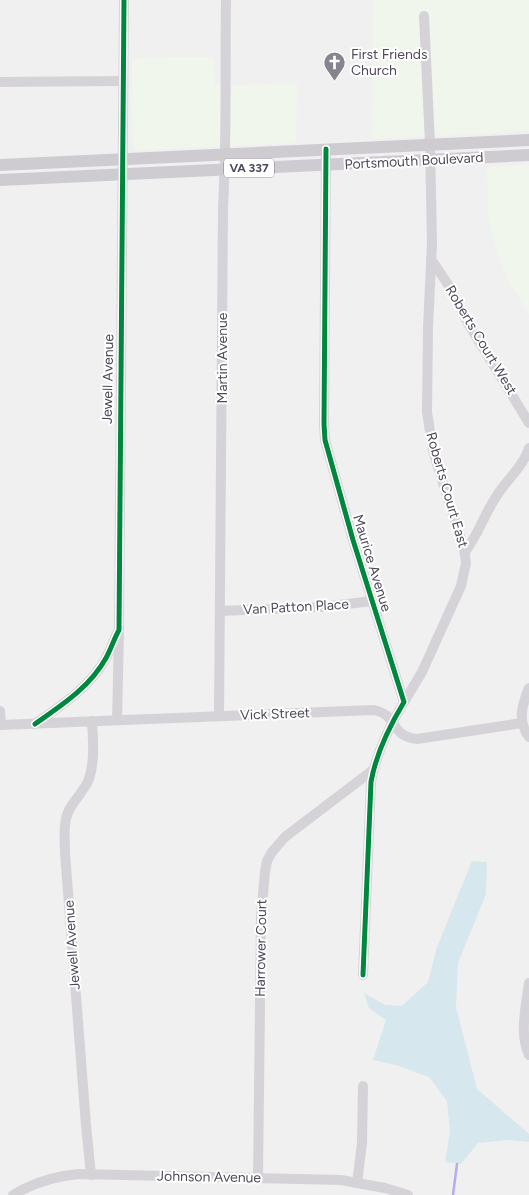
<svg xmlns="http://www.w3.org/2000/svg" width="529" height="1195" font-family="Figtree,sans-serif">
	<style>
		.commercial { fill: #f0f6ec }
		.green { fill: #d6e7ee }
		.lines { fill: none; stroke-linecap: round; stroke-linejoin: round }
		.stream { stroke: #b3ade9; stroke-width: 2.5 }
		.minor { stroke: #d5d3d7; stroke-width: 10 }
		.major { stroke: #ceccd1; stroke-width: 12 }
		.cycleway-casing { stroke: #fff; stroke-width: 8 }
		.cycleway { stroke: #00873e; stroke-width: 5 }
		.labels { text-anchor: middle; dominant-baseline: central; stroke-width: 4; stroke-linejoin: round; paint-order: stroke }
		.shield { fill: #fff; stroke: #847f8c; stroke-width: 1 }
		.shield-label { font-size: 12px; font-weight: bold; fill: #4f485b }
		.poi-label { font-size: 14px; fill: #4f485b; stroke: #fff; text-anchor: start }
		.street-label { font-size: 14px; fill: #4f485b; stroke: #fff }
	</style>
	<rect width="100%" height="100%" fill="#f0f0f0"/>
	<g class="commercial">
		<polygon points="373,0 529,0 529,131 372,139"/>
		<polygon points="174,57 214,57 215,86 297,83 296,143 136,150 133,144 131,103 133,59"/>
		<polygon points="529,165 529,314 511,285 499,258 489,223 487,167"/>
	</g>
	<polygon class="green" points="472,861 487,862 486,894 458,963 456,1007 477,1089 529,1134 529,1142 508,1140 478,1143 461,1164 445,1162 450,1132 447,1101 429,1077 396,1065 373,1060 386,1020 369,1008 364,993 385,1005 402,1006 428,982 437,947"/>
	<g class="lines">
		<polyline class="stream" points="453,1195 457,1164"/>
		<g class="minor">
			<polyline points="0,82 123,81"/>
			<path d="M326,149L324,424L325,440L353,540L404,702C389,727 376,753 371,782L363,975"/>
			<polyline points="431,259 449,286 469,325 529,423"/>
			<path d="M465,552C478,535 484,515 496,497C506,480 523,467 529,448"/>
			<polyline points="220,611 322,607 372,601"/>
			<path d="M529,688C522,705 517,721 529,737"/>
			<polyline points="404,702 422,672 461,586 466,563 464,549 433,451 427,412 428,328 432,243 430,144 424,16"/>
			<polyline points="0,711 1,725"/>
			<path d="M219,716L223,207C227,138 225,69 226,0"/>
			<polyline points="117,720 119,634"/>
			<path d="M35,724C62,705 90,687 106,658C111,649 114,639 119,630L124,0"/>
			<path d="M0,725L374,710C400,716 389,736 417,739L522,723"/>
			<path d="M529,983C526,1006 519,1034 529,1055"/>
			<path d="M91,1175L86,1125L65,853C65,837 62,819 72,805C78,796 85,789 89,779C95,761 93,740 92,721"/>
			<polyline points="258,1178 261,916 265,872 267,861 272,852 285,837 373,770"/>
			<polyline points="357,1183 362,1143 363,1086"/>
			<path d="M13,1195C33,1183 55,1176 79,1174L341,1180L385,1188L408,1195"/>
		</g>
		<g class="major">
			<polyline points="0,165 529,140"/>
			<polyline points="0,180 529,155"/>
		</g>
		<defs>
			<g id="cycleway">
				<path d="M326,149L324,424L325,440L353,540L404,702C389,727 376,753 371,782L363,975"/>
				<path d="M35,724C62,705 90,687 106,658C111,649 114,639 119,630L124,0"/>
			</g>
		</defs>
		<use href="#cycleway" class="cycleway-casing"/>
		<use href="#cycleway" class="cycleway"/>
	</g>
	<defs>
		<symbol id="church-pin" viewBox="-11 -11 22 30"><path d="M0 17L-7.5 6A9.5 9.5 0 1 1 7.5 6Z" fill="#87838f" stroke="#fff"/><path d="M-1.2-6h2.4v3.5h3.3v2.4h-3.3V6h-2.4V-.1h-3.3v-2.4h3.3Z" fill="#fff"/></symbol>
	</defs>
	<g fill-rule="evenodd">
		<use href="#church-pin" x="322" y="50" width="25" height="34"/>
	</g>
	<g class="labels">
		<rect class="shield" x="224" y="158.5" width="50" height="19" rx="4"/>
		<g class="shield-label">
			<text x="249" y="168">VA 337</text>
		</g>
		<g class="poi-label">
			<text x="351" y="54">First Friends<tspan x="351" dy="16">Church</tspan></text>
		</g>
		<g class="street-label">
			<text transform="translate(414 161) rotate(-3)">Portsmouth Boulevard</text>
			<text transform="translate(481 340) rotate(59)">Roberts Court West</text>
			<text transform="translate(222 358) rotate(-90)">Martin Avenue</text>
			<text transform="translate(108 379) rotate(-89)">Jewell Avenue</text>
			<text transform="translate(447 490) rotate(74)">Roberts Court East</text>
			<text transform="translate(372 563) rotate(73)">Maurice Avenue</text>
			<text transform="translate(296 607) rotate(-3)">Van Patton Place</text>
			<text transform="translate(275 714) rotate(-2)">Vick Street</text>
			<text transform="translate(72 945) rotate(-94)">Jewell Avenue</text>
			<text transform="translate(261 948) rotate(-89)">Harrower Court</text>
			<text transform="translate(209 1177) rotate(1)">Johnson Avenue</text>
		</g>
	</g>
</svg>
